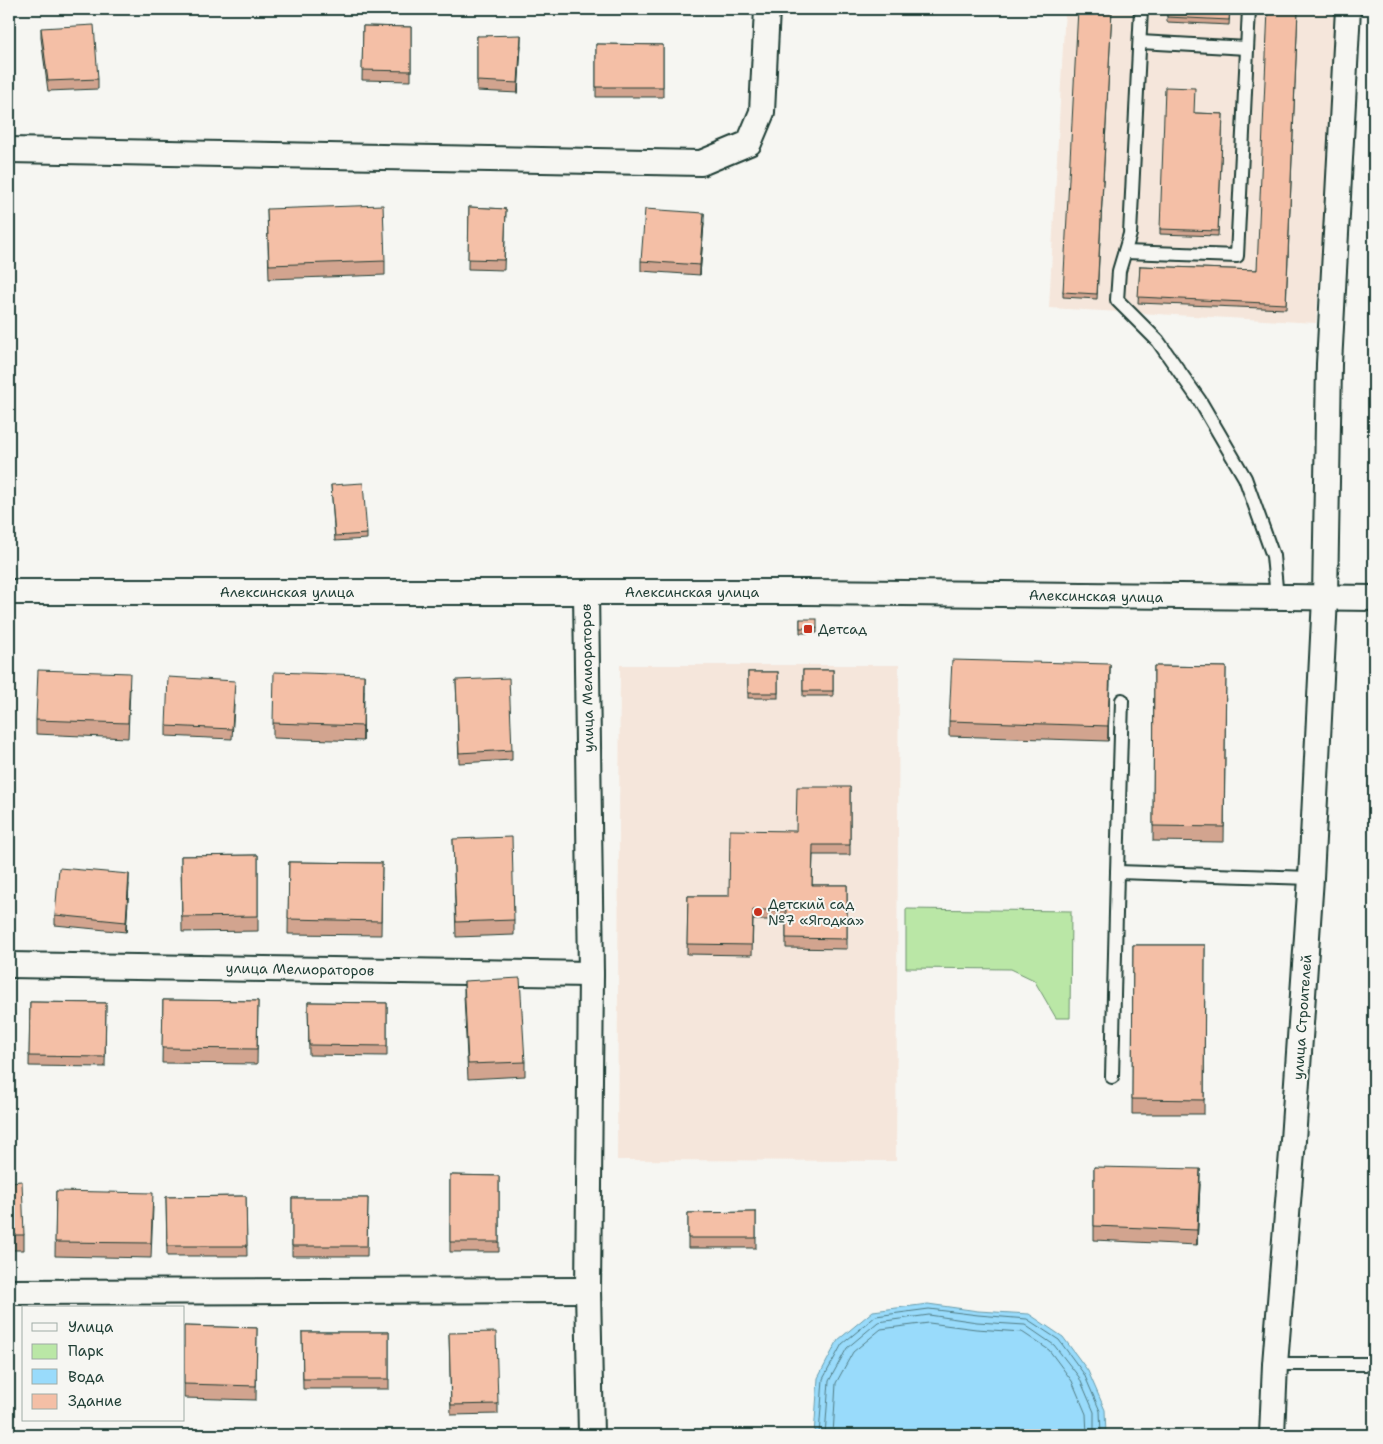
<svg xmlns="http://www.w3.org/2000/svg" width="1383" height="1444" font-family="'Shantell Sans',sans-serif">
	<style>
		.built { fill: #f5e6db }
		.green { fill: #bae7a6; stroke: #6c926d }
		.water { fill: #99dbfb; stroke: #689cab }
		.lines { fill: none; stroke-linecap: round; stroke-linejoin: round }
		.shore { stroke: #507c84; stroke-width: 1 }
		.lane-casing { stroke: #1f3d34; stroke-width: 16 }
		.street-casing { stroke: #1f3d34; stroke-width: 28 }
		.lane { stroke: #f6f6f2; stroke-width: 12 }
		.street { stroke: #f6f6f2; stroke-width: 24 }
		.wall { fill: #d2a48f; stroke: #1f3d34 }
		.shaded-wall { fill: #ab8674; stroke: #1f3d34 }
		.building { fill: #f4bfa6; stroke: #1f3d34 }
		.poi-dot { fill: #c8321e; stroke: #f6f6f2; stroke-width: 2 }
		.labels { text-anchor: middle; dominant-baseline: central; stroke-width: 4; stroke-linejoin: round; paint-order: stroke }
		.street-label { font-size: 14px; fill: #1f3d34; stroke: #f6f6f2 }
		.poi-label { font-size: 14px; fill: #1f3d34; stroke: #f6f6f2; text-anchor: start }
	</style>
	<rect width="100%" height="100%" fill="#f6f6f2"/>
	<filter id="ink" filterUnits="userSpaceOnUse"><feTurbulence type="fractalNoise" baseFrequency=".02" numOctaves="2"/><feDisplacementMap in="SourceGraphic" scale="10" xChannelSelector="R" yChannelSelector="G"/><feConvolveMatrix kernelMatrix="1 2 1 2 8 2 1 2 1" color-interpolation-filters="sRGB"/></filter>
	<g filter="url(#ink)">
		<g class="built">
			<polygon points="1065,9 1339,9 1316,323 1049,308"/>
			<polygon points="620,665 899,665 896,1161 617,1160"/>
		</g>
		<polygon class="green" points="906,909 1071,911 1070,1018 1056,1018 1034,980 1011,969 906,968"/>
		<polygon class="water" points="928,1304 978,1311 1029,1314 1063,1337 1088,1371 1105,1410 1106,1435 814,1435 818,1378 838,1340 873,1311"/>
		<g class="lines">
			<g class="shore">
				<polyline points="819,1435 823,1379 842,1344 876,1316 929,1309 978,1315 1027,1319 1059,1340 1084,1374 1100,1411 1101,1435"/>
				<polyline points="825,1435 829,1381 847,1348 878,1322 929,1315 977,1322 1025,1325 1054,1345 1079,1377 1094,1412 1094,1435"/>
				<polyline points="833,1435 836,1383 853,1352 881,1329 929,1323 976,1329 1022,1332 1049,1350 1072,1381 1086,1414 1087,1435"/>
			</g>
			<defs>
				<g id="lane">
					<polyline points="1141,9 1130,234 1119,271 1117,300 1158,341 1200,401 1245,478 1273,556 1277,598"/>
					<polyline points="1140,42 1247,48"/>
					<polyline points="1125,252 1237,256 1249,9"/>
					<polyline points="1117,872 1122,700"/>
					<polyline points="1112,1077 1117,872 1311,878"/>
					<polyline points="1275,1364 1374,1364"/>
				</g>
				<g id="street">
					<polyline points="9,150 701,163 749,143 762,112 767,9"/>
					<polyline points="9,592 807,592 1374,598"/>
					<polyline points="586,592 591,974 588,1290 591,1435"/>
					<polyline points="9,965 591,974"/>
					<polyline points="9,1292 588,1290"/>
					<polyline points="1272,1435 1275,1364 1293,1140 1311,878 1325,598 1329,364 1348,9"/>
				</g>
			</defs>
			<use href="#lane" class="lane-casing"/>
			<use href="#street" class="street-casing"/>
			<use href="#lane" class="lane"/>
			<use href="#street" class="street"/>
		</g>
		<g class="wall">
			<polygon points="1112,9 1097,299 1063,297 1063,292"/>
			<polygon points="1167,9 1230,9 1229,25 1167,22"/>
			<polygon points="1298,9 1286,309 1138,303 1140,266 1257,270"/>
			<polygon points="363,26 411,27 411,81 362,80"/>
			<polygon points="41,28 98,79 98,89 48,91 41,38"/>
			<polygon points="477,36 521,45 518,93 477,91"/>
			<polygon points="596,44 663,45 663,97 596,97"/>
			<polygon points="1194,113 1223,114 1218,236 1160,234 1160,229"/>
			<polygon points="469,207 506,209 504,270 468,269"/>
			<polygon points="267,209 385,261 385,275 269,279"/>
			<polygon points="704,223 700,275 641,271 641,261"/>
			<polygon points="331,485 367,534 367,539 335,541"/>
			<polygon points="800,619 817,628 817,633 800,633"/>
			<polygon points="1154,666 1226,667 1224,842 1153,841"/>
			<rect x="803" y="670" width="30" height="26"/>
			<rect x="748" y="672" width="30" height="26"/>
			<polygon points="1110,679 1108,741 949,736 949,721"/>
			<polygon points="456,680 512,750 512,760 459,763"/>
			<polygon points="130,688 128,738 36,734 36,720"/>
			<polygon points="364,690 363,741 273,738 273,723"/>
			<polygon points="235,691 232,739 166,736 166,726"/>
			<polygon points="850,787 850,855 813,855 812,885 847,885 847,949 786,948 786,920 753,920 752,955 687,954 688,896 729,896"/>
			<polygon points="453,839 514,920 514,935 456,937"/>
			<polygon points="258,855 258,931 182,932 181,856"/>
			<polygon points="289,862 382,863 381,935 288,934"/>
			<polygon points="129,884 126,932 55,925 55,915"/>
			<polygon points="1133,945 1205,945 1204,1114 1132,1114"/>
			<polygon points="464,981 525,1062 525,1076 468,1079 464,995"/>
			<polygon points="163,1000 258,1001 257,1064 162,1063"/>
			<polygon points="30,1002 106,1003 105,1067 29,1066"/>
			<polygon points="308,1002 387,1003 387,1056 309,1055"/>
			<polygon points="1370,1155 1374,1155 1374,1256 1370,1170"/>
			<polygon points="1094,1167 1200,1184 1197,1245 1094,1240"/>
			<polygon points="450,1175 499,1176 499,1252 450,1252"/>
			<polygon points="9,1182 24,1235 24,1250 9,1250"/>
			<polygon points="56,1191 153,1207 151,1258 55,1256"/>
			<polygon points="246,1196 247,1256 167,1256 166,1197"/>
			<polygon points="292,1198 368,1198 367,1256 292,1256"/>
			<polygon points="756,1212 756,1248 688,1248 688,1213"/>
			<polygon points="184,1326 257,1328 256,1400 184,1398"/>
			<polygon points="302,1332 389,1332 389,1389 303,1389"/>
			<polygon points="449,1333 498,1404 498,1414 451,1415"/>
		</g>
		<g class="shaded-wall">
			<polygon points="521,35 521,45 518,93 518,83"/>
			<polygon points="704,213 704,223 700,275 700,265"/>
			<polygon points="1110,664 1110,679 1108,741 1108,726"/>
			<polygon points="364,675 364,690 363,741 363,726"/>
			<polygon points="129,874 129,884 126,932 126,922"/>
			<polygon points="1200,1169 1200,1184 1197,1245 1197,1230"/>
		</g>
		<g class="building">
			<polygon points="1078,9 1112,9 1097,294 1063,292"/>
			<polygon points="1167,9 1230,9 1229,20 1167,17"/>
			<polygon points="1268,9 1298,9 1286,304 1138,297 1140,266 1257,270"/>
			<polygon points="94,25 98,79 48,81 41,28"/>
			<polygon points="363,26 411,27 411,71 362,70"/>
			<polygon points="521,35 518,83 477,81 477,36"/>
			<polygon points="596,44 663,45 663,87 596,87"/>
			<polygon points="1165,87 1195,88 1194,113 1223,114 1218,231 1160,229"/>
			<polygon points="383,205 385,261 269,265 267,209"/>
			<polygon points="469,207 506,209 504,260 468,259"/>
			<polygon points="645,209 704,213 700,265 641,261"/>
			<polygon points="363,483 367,534 335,536 331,485"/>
			<rect x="800" y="619" width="17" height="9"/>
			<polygon points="952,660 1110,664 1108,726 949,721"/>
			<polygon points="1154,666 1226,667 1224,827 1153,826"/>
			<polygon points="38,670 130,673 128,723 36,720"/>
			<rect x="803" y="670" width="30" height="21"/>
			<polygon points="274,672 364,675 363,726 273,723"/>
			<rect x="748" y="672" width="30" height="21"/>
			<polygon points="168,677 235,681 232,729 166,726"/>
			<polygon points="509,678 512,750 459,753 456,680"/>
			<polygon points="797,787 850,787 850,845 813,845 812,885 847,885 847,939 786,938 786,910 753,910 752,945 687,944 688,896 729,896 730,830 796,831"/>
			<polygon points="512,837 514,920 456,922 453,839"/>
			<polygon points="258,855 258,916 182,917 181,856"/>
			<polygon points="289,862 382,863 381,921 288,919"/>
			<polygon points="59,868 129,874 126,922 55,915"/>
			<polygon points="1133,945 1205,945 1204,1100 1132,1099"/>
			<polygon points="520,978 525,1062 468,1064 464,981"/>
			<polygon points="163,1000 258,1001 257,1049 162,1048"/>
			<polygon points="30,1002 106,1003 105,1057 29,1056"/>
			<polygon points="308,1002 387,1003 387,1046 309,1045"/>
			<polygon points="1370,1155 1374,1155 1374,1242"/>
			<polygon points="1094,1167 1200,1169 1197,1230 1094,1226"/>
			<polygon points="450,1175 499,1176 499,1242 450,1242"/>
			<polygon points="22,1181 24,1235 9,1235 9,1182"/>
			<polygon points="56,1191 153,1193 151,1243 55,1242"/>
			<polygon points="246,1196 247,1246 167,1246 166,1197"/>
			<polygon points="292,1198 368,1198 367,1246 292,1246"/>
			<polygon points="756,1212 756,1238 688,1238 688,1213"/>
			<polygon points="184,1326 257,1328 256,1386 184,1384"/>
			<polygon points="9,1332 10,1332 9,1385"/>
			<polygon points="302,1332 389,1332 389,1379 303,1379"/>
			<polygon points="496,1332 498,1404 451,1405 449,1333"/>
		</g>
	</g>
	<g class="poi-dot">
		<rect x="803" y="624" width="10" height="10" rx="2.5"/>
		<circle cx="758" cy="912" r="5"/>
	</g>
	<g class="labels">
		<g class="street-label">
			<text x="287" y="592">Алексинская улица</text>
			<text x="692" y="592">Алексинская улица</text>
			<text transform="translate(1096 596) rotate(1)">Алексинская улица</text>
			<text transform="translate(587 678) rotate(-91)">улица Мелиораторов</text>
			<text transform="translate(300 969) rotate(1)">улица Мелиораторов</text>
			<text transform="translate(1302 1017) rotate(-86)">улица Строителей</text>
		</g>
		<g class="poi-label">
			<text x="818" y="629">Детсад</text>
			<text x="768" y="904">Детский сад<tspan x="768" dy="16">№7 «Ягодка»</tspan></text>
		</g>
	</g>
	<rect width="1383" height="1444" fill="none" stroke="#f6f6f2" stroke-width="30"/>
	<rect x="15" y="15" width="1353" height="1414" fill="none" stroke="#1f3d34" stroke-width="2" filter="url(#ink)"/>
	<rect x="22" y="1306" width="162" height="115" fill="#f6f6f2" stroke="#a0aca6"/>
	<rect x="32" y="1323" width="25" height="8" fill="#f6f6f2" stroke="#a0aca6"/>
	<text x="68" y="1332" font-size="15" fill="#1f3d34">Улица</text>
	<rect x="32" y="1344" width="25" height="15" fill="#bae7a6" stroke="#a0aca6"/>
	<text x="68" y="1356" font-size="15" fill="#1f3d34">Парк</text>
	<rect x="32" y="1369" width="25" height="15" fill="#99dbfb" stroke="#a0aca6"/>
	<text x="68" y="1382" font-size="15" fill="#1f3d34">Вода</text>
	<rect x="32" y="1394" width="25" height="15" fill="#f4bfa6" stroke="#a0aca6"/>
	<text x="68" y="1406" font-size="15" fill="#1f3d34">Здание</text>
</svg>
